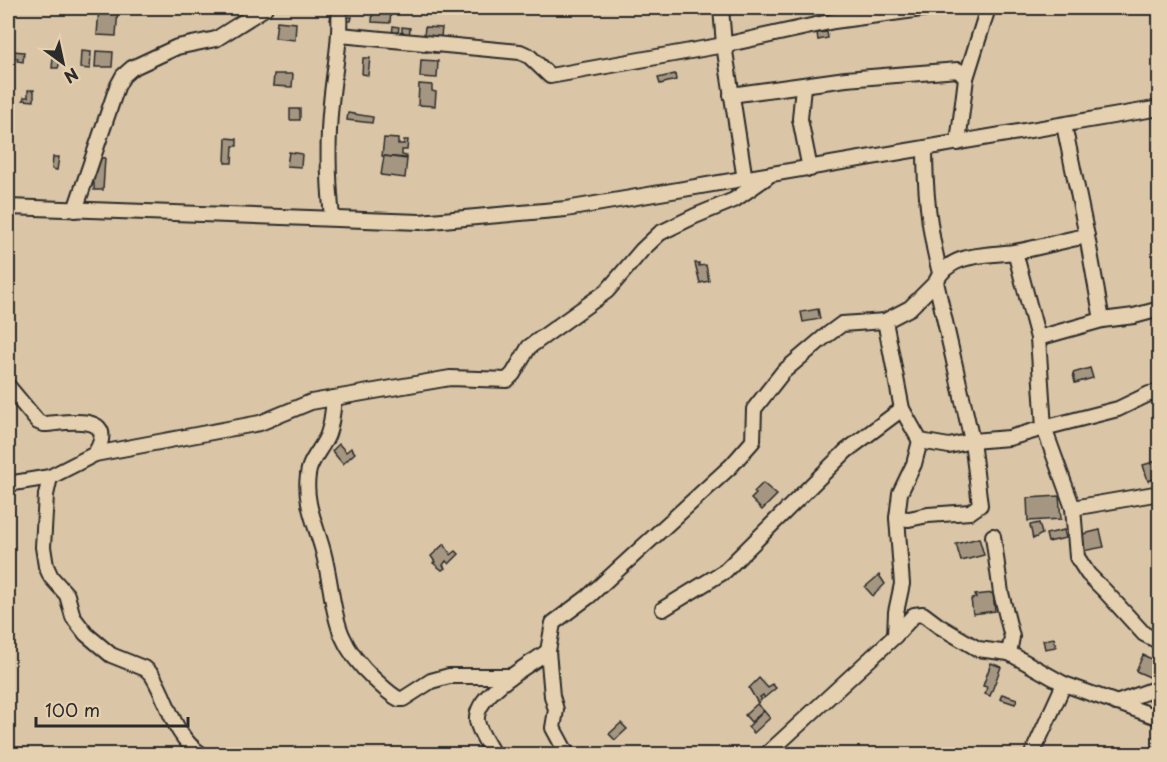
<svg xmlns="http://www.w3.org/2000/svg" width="1167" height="762" font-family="'Playpen Sans',sans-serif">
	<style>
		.building { fill: #a49681; stroke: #2b2b2b; stroke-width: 1.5 }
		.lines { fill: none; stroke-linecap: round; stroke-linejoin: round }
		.minor-casing { stroke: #2b2b2b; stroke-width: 18 }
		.minor { stroke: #e5d0af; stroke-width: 14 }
	</style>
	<rect width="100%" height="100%" fill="#dac6a7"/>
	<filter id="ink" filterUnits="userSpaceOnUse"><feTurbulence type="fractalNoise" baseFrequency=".0167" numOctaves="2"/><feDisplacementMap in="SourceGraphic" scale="12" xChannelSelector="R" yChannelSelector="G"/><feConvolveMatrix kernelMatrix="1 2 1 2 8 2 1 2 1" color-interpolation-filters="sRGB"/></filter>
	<g filter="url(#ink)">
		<g class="building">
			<polygon points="99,8 109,10 109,8 118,8 116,36 97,35"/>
			<polygon points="331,8 352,8 352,10 348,10 347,17 352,17 351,21 330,20"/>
			<polygon points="373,8 391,8 390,23 372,22"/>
			<polygon points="277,21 296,23 295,40 275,38"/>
			<polygon points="393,26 399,27 398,33 402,33 402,27 410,28 408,48 391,46"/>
			<polygon points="425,27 442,28 439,53 433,53 434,44 429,44 428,52 422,52"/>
			<polygon points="827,32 828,38 818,40 817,33"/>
			<polygon points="12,51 24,52 23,62 17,61 18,58 11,57"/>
			<polygon points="81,51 91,52 90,69 80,68"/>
			<polygon points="96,51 113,52 112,67 95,67"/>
			<polygon points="53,58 61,59 58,68 52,68"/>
			<polygon points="363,58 370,58 368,75 362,74"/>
			<polygon points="421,60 438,61 437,78 420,77"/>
			<polygon points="274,74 293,74 292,87 273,86"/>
			<polygon points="675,74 676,80 660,84 658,78"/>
			<polygon points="419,84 432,85 432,91 436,92 435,106 418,105"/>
			<polygon points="28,90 34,90 34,101 23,100 24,97 28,97"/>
			<rect x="290" y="109" width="10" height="11"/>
			<polygon points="348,113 373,117 372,123 347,120"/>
			<polygon points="226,138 237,139 237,146 233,146 232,163 225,163"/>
			<polygon points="384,138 398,139 398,144 404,144 404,140 408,140 407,150 402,150 402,155 407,156 407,158 382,156"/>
			<polygon points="289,152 302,154 301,167 287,166"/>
			<polygon points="384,156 407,159 405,178 381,175"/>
			<polygon points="53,157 59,157 57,170 52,169"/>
			<polygon points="96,157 105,158 103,190 94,190 94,183 91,183 90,189 84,189"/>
			<polygon points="695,263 699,263 699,266 706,265 709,281 700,283"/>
			<polygon points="818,309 820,319 803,322 801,312"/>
			<polygon points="1090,368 1093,378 1075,383 1073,373"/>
			<polygon points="339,444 346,452 351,448 355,453 343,464 332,451"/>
			<polygon points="1160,460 1160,477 1148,481 1143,465"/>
			<polygon points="763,483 777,495 762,510 751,499 756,494 754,492"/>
			<polygon points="1059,496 1061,519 1028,521 1027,498"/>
			<polygon points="1039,523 1042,534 1033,539 1030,525"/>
			<polygon points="1064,530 1066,538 1048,542 1046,534"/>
			<polygon points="1100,530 1104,547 1083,551 1079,535"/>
			<polygon points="979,538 984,555 961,561 956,544"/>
			<polygon points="444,544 451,555 456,551 459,554 449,564 446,561 443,565 445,568 442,570 433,563 435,562 431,556"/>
			<polygon points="879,575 885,584 873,596 865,587"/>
			<polygon points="993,593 995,611 973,614 971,599 976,598 975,595"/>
			<polygon points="1054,638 1056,647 1045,649 1043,640"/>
			<polygon points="1143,655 1160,663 1154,679 1136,671"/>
			<polygon points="991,663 1001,667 990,696 985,694 987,687 983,686"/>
			<polygon points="759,678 768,688 772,684 776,688 764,698 763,695 760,697 762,699 758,703 749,688"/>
			<polygon points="1002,694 1017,699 1015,704 1000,699"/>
			<polygon points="757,704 764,711 751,722 745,715"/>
			<polygon points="764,711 770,718 754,733 748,727"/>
			<polygon points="621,723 627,729 615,740 609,734"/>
		</g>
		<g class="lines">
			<defs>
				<g id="minor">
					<polyline points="721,8 724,45 745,180"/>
					<polyline points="340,35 520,52 529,56 550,76 724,45 834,21 929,8"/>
					<polyline points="966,78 988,8"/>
					<polyline points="803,86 800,119 810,169"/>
					<polyline points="731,95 846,79 958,70 966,78 958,143"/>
					<path d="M925,149C925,192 929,232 940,273"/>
					<polyline points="8,207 420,222 566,209 1160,108"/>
					<polyline points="75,210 117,87 123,76 132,68 177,47 216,39 265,8"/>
					<path d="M332,218C328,179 327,142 331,103C334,71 341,40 339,8"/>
					<polyline points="1087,236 1102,320"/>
					<polyline points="885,321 902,409 920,441"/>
					<polyline points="1038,338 1102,320 1134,316 1160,309"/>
					<path d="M8,386L38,422L43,424C57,424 107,413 101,440C100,445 97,450 95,454"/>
					<polyline points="1160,392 1149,394 1118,409 1044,428 1073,508 1077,557 1088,574 1104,590 1144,634 1160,642"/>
					<path d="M334,398C333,410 332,423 328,434C323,448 309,460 308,475C304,502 316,525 323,551C337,605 328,636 374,679C382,686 389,694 399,699H403L431,681L449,676H512"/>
					<path d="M50,477L46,495L43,547L46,566L51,577L67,595L73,617L86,634L111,655L146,669L152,675C169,702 173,736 201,754"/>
					<polyline points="8,484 50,477 95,454 260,423 311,402 450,378 507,380 513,374 529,347 607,291 642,250 660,233 695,216 734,200 767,177"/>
					<polyline points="1073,508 1160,493"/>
					<path d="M897,518L909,519L928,515L970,512L980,505L972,441L936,282C949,252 987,256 1014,252C1039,248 1063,240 1087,236L1064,125"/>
					<polyline points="663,609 725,571 846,451 902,409"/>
					<polyline points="895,636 896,612 902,584 897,518 900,493 914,464 920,441 949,446 972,441 1009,438 1044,428 1038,338 1015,252"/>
					<polyline points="1009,653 1064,684 1160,718"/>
					<polyline points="1116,703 1160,687"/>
					<path d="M493,754C488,744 479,732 477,721C474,694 530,665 548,651"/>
					<polyline points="567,754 553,728 556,710 552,696 548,651 553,623 588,597 731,466 753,441 754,409 783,372 823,338 842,324 885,321 910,308 936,282"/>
					<polyline points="767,754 895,636 914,615 923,614 939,626 978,649 1009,653 1012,637 1001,593 993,536"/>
					<polyline points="1032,754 1064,684"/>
				</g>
			</defs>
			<use href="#minor" class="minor-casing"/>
			<use href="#minor" class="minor"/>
		</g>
	</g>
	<rect width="1167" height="762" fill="none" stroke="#e5d0af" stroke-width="30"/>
	<rect x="15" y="15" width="1137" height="732" fill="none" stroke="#2b2b2b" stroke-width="2" filter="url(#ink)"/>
	<g transform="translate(63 63) rotate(147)" stroke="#e5d0af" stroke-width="4.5" paint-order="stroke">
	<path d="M0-4.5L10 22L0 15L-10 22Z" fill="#2b2b2b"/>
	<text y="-9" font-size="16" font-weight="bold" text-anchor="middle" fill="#2b2b2b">N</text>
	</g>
	<path d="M36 717v9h152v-9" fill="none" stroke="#2b2b2b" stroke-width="3"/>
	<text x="45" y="717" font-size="18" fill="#2b2b2b" stroke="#e5d0af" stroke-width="4.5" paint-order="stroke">100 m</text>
</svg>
